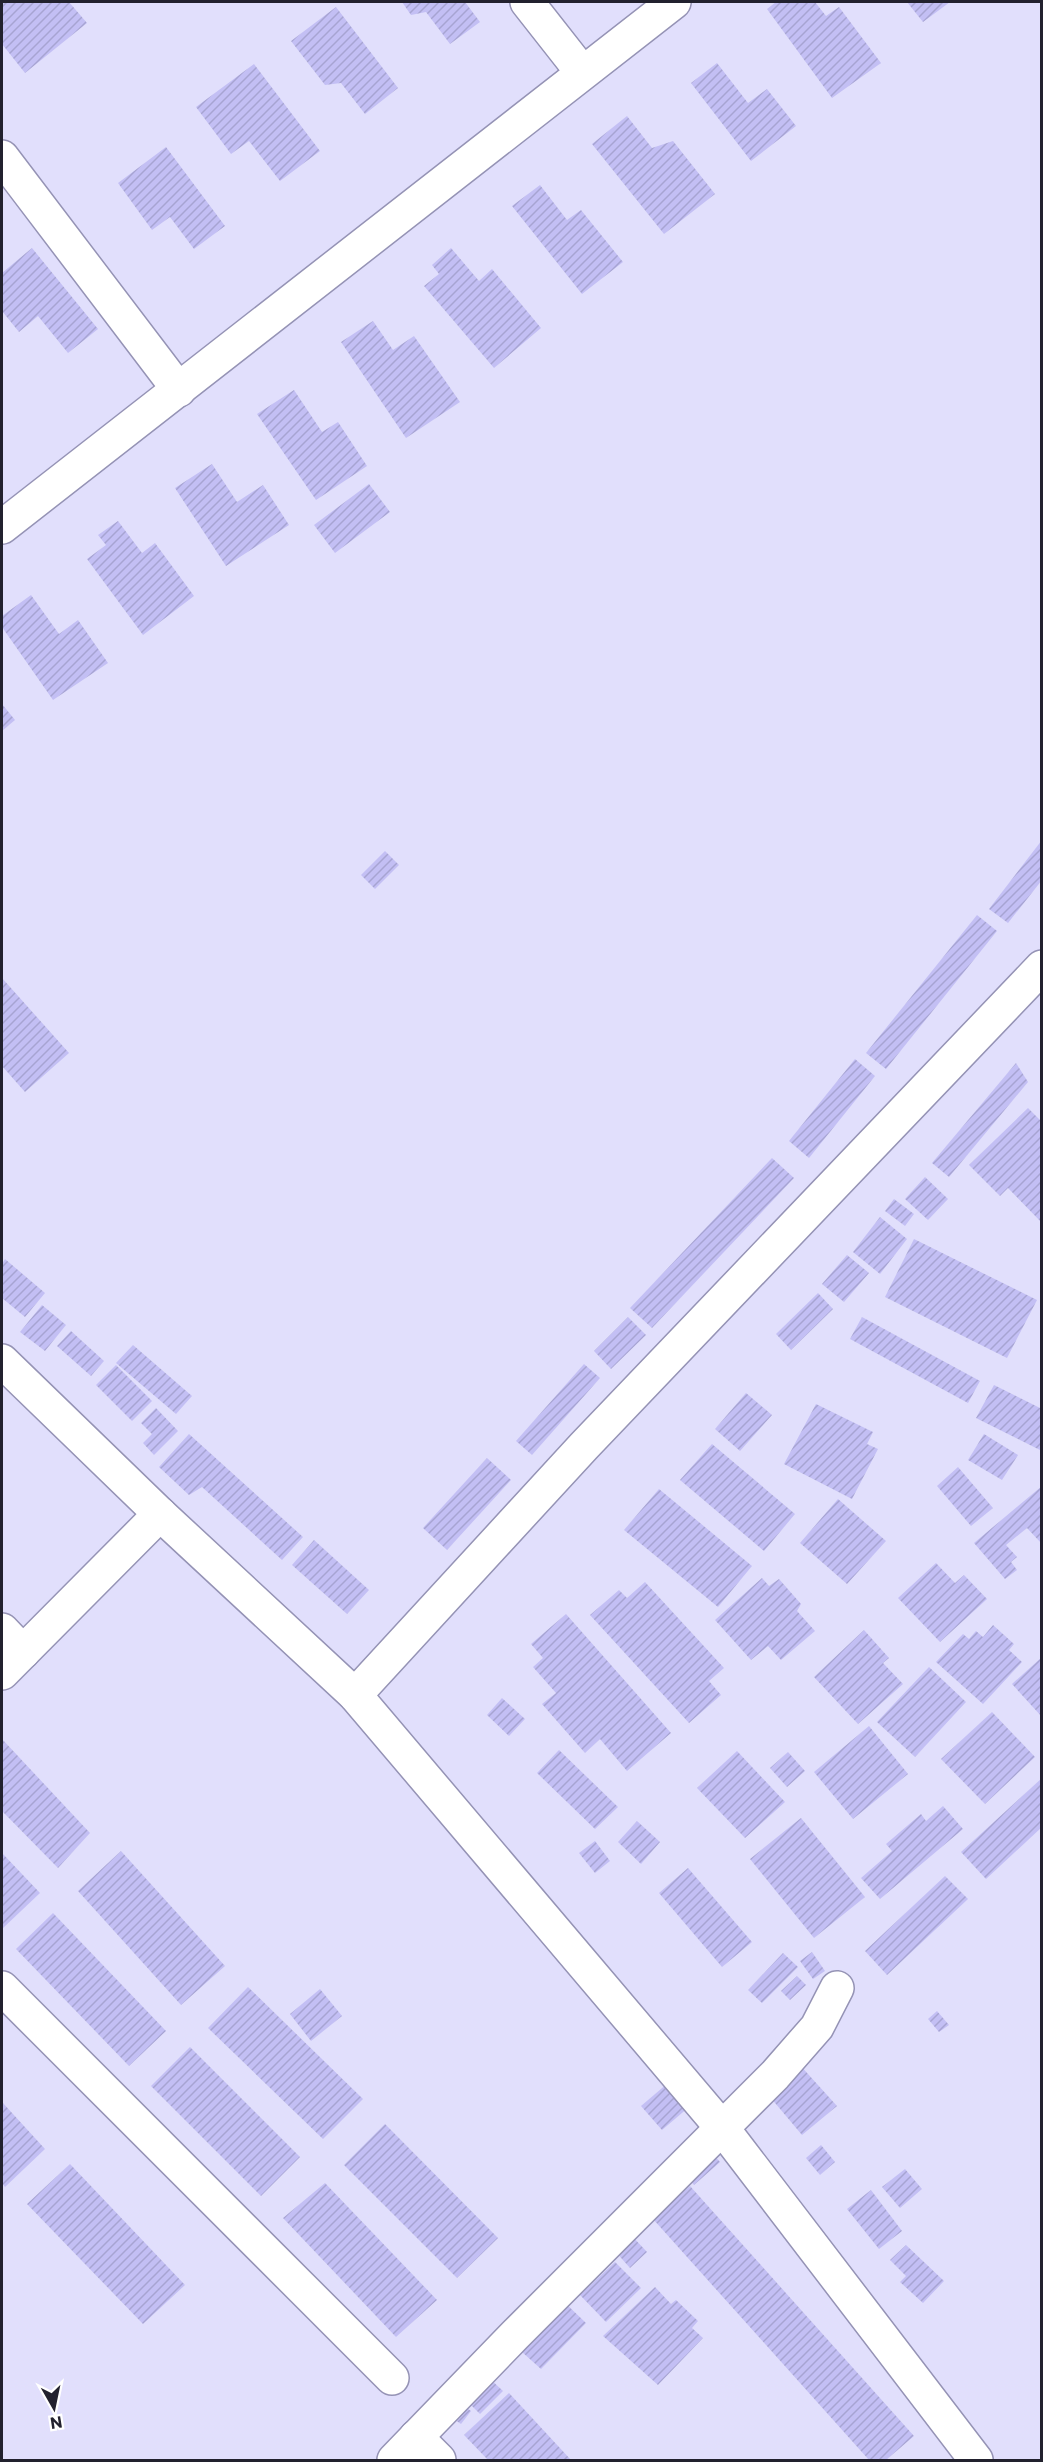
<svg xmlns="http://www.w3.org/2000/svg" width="1043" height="2462" font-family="Commissioner,sans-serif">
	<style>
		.building { fill: url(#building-hatch) }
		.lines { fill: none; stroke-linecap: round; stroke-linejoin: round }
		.minor-casing { stroke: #9593b5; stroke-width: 36 }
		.minor { stroke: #fff; stroke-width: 33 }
	</style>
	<defs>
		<pattern id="building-hatch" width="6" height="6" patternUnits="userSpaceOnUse" patternTransform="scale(1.5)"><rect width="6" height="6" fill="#c3bff4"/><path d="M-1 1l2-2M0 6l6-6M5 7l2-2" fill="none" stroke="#a7a4d2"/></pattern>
	</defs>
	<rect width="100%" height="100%" fill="#e1dffc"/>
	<g class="building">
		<polygon points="2,2 69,2 87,23 25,73 2,44"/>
		<polygon points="402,2 465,2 480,22 450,44 426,12 411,15"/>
		<polygon points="776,2 815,2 826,16 839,7 881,63 832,98 767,9"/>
		<polygon points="907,2 950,2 923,22"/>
		<polygon points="336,7 398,88 365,114 341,83 325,85 291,41"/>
		<polygon points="717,63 748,103 767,89 796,126 751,161 691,83"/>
		<polygon points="254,64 320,151 280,181 249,141 231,154 196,107"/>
		<polygon points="627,116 652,148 673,141 715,194 664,234 592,144"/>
		<polygon points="166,147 225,226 194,249 170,217 152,230 118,183"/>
		<polygon points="540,185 567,220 581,210 623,262 582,294 512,206"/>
		<polygon points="32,248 98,329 68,353 38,316 19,332 2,311 2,273"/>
		<polygon points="451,248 479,281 492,269 541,328 494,368 424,286 439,274 432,265"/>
		<polygon points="373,321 393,350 414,336 460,402 406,438 341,342"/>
		<polygon points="294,390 322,432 338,422 367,466 316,500 257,414"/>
		<polygon points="212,464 237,502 263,485 289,525 226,566 175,488"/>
		<polygon points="369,484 390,512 335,553 314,525"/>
		<polygon points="118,521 142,553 155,543 194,596 143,635 87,559 106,545 98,535"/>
		<polygon points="31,595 59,634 78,620 108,663 53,700 2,627 2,616"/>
		<polygon points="2,704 15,720 2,731"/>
		<polygon points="1042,840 1042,880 1008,923 989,909"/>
		<polygon points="385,851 399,865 375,889 361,875"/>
		<polygon points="977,915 997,931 886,1069 866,1053"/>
		<polygon points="2,978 69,1053 25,1092 2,1066"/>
		<polygon points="855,1059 875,1076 809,1158 789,1141"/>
		<polygon points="1016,1063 1028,1082 949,1177 932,1163"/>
		<polygon points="1028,1108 1042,1122 1042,1223 1008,1188 1000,1196 969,1165"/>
		<polygon points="772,1158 794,1178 652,1328 630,1308"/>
		<polygon points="925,1177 948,1199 928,1220 905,1199"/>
		<polygon points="894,1199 914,1214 905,1226 885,1211"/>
		<polygon points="880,1217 907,1239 880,1274 853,1252"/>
		<polygon points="914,1239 1037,1300 1007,1358 885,1297"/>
		<polygon points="847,1255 869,1273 844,1302 822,1284"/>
		<polygon points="5,1259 45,1293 25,1317 2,1298 2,1264"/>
		<polygon points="818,1293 833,1309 791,1350 776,1334"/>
		<polygon points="42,1305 66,1325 45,1351 20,1332"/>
		<polygon points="628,1317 646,1335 611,1369 594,1351"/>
		<polygon points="862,1317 980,1381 968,1403 850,1339"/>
		<polygon points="71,1331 104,1361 91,1376 57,1346"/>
		<polygon points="133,1345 192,1396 176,1414 116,1363"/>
		<polygon points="584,1364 600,1378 532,1455 516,1441"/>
		<polygon points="116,1365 152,1401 132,1421 96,1385"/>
		<polygon points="994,1385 1042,1409 1042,1451 976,1418"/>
		<polygon points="746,1393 772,1415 740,1451 715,1429"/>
		<polygon points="816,1404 873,1432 867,1444 878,1449 852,1499 784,1464"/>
		<polygon points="156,1408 178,1431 154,1455 143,1443 152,1434 141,1423"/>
		<polygon points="189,1434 303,1537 282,1560 202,1487 189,1495 159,1467"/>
		<polygon points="984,1434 1018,1455 1002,1480 968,1460"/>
		<polygon points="712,1444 795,1514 764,1551 680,1480"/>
		<polygon points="487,1458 511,1480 447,1550 423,1528"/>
		<polygon points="958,1467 993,1508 971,1526 937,1486"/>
		<polygon points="1042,1486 1042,1544 1027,1528 1006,1545 1017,1557 1011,1562 1017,1570 1005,1579 974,1543"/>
		<polygon points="659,1489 752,1566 718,1607 624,1530"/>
		<polygon points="838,1499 886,1541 847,1584 800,1543"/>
		<polygon points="314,1540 369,1590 347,1614 292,1565"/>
		<polygon points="936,1563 955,1583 964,1575 987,1599 940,1642 898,1598"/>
		<polygon points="762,1578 769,1586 779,1579 801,1604 797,1611 815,1631 781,1660 768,1646 751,1660 715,1620"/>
		<polygon points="645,1582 724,1668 709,1681 721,1695 689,1723 590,1615 619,1590 627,1598"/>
		<polygon points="566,1614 671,1733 627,1771 600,1739 585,1753 542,1704 556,1693 533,1667 543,1658 531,1644"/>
		<polygon points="993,1625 1014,1644 1009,1650 1022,1662 983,1704 936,1662 963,1634 969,1639 976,1631 983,1637"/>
		<polygon points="864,1630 889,1658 883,1663 903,1684 858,1724 814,1677"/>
		<polygon points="1042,1657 1042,1717 1012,1684"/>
		<polygon points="929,1667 966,1702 915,1757 877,1722"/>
		<polygon points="502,1698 525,1719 509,1736 487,1715"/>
		<polygon points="992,1712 1035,1757 985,1804 941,1759"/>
		<polygon points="869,1726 908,1774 853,1819 814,1772"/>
		<polygon points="2,1739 90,1833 58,1868 2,1811"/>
		<polygon points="559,1750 618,1807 595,1829 537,1773"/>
		<polygon points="737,1751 785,1802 745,1838 697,1788"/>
		<polygon points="788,1752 805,1771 787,1787 770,1768"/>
		<polygon points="1042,1778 1042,1827 986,1879 961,1852"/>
		<polygon points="943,1806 963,1829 880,1899 861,1878 892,1851 886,1844 921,1814 926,1821"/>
		<polygon points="801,1818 865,1897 814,1938 750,1859"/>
		<polygon points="637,1821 660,1842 641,1864 618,1842"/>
		<polygon points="595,1841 610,1861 595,1873 579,1853"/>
		<polygon points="121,1851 225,1966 181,2005 78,1891"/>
		<polygon points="2,1853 40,1893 2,1929"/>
		<polygon points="688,1868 752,1942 722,1967 659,1893"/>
		<polygon points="945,1876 968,1899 887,1975 865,1951"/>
		<polygon points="53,1913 166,2031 129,2066 16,1949"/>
		<polygon points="812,1952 825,1971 813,1979 800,1961"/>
		<polygon points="783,1953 798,1967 762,2003 748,1990"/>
		<polygon points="797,1976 806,1985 790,2000 781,1991"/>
		<polygon points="248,1987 363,2099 323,2139 208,2028"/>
		<polygon points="320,1989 342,2016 311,2041 290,2014"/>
		<polygon points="937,2011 949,2025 939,2032 928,2019"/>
		<polygon points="190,2047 300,2157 261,2196 151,2086"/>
		<polygon points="798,2063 837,2106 802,2135 765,2091"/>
		<polygon points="668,2083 689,2107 662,2130 641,2106"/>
		<polygon points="2,2102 45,2149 5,2187 2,2183"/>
		<polygon points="385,2124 498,2238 457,2278 344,2165"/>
		<polygon points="821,2145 835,2162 820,2175 806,2158"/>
		<polygon points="711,2152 720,2162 694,2185 686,2175"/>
		<polygon points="70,2164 185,2285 143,2324 27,2204"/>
		<polygon points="905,2169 922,2189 900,2208 882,2187"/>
		<polygon points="325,2183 437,2300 396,2337 283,2218"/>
		<polygon points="690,2186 914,2436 886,2460 869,2460 653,2219"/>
		<polygon points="871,2190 902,2231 879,2249 847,2209"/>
		<polygon points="631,2235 647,2252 630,2268 615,2251"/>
		<polygon points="906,2245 944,2281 923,2303 900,2282 906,2276 890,2260"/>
		<polygon points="615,2262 641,2288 606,2322 580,2295"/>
		<polygon points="655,2287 671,2304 676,2300 698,2321 692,2328 703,2338 658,2385 603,2336"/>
		<polygon points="561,2299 586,2323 541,2369 522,2352 505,2368"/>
		<polygon points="488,2377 503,2391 480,2414 466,2400"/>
		<polygon points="509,2393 571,2460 488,2460 464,2435"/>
		<polygon points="461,2404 471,2411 461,2424 451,2417"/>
	</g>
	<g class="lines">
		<defs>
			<g id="minor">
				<polyline points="527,2 582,72"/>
				<polyline points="2,157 179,390"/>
				<polyline points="2,527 674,2"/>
				<polyline points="2,1361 160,1514 355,1695 723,2129 976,2460"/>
				<polyline points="2,1630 23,1652"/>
				<polyline points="2,1673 160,1514"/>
				<polyline points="355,1695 584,1446 1042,967"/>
				<polyline points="2,1988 392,2378"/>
				<polyline points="416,2437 439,2460"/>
				<polyline points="394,2460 515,2335 775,2075 817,2027 837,1988"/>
			</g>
		</defs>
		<use href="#minor" class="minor-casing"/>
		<use href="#minor" class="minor"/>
	</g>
	<rect width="1043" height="2462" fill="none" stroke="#22212e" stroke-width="6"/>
	<g transform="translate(54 2408) rotate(171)" stroke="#ffffff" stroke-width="4.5" paint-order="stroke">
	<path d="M0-4.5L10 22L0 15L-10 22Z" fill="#22212e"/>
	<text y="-9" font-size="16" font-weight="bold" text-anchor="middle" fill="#22212e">N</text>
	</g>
</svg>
